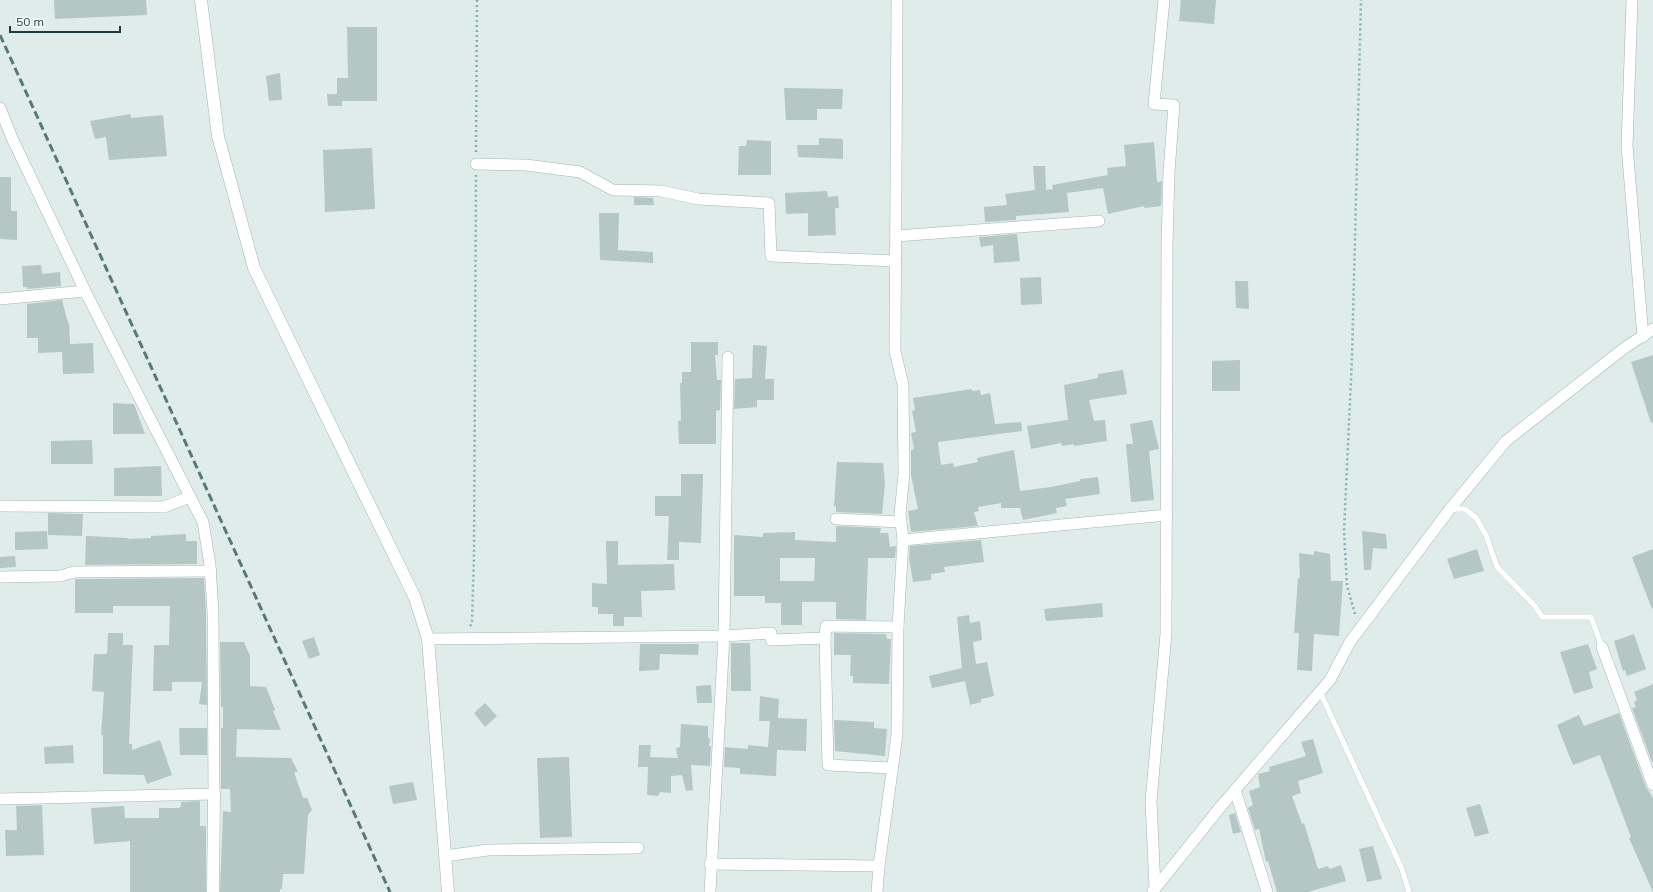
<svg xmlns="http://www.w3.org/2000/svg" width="1653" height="892" font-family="Mulish,sans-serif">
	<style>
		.building { fill: #b4c7c4; fill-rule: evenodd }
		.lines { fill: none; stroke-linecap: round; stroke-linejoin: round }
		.service-casing { stroke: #a1b4b3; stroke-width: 6 }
		.minor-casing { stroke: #a1b4b3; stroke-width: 12 }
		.tertiary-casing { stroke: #a1b4b3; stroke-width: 13 }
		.path { stroke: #7cb3b3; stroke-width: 2.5; stroke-dasharray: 2 3; stroke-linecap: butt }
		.service { stroke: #fff; stroke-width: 5.5 }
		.minor { stroke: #fff; stroke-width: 11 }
		.tertiary { stroke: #fff; stroke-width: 12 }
		.rail { stroke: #58787a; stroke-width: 3; stroke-dasharray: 8 4; stroke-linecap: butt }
	</style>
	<rect width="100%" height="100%" fill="#dfecea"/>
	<g class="building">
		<polygon points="54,0 146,0 147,15 55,19"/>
		<polygon points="1181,0 1216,0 1214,24 1179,21"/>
		<polygon points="347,27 377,27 377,101 342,101 342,106 328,106 327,94 337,94 337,78 348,78"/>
		<polygon points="280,73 282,100 269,101 266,76"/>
		<polygon points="784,88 843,89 842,109 817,109 817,120 786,120"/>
		<polygon points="130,114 131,118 163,115 167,156 109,160 106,137 95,139 90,121"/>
		<polygon points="819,138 843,139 843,159 798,157 797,145 819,145"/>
		<polygon points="747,140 771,141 771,175 738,175 739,146 746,146"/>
		<polygon points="1154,142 1157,182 1162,181 1161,206 1145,208 1144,206 1108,214 1103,188 1067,193 1069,212 1016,216 1016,220 985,222 984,207 1007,205 1005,194 1035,190 1033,166 1045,166 1046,190 1053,189 1052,185 1108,175 1107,168 1126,166 1124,145"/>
		<polygon points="372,148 375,209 325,212 323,150"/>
		<polygon points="0,177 11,177 11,211 17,211 17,240 0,239"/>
		<polygon points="827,191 828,197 838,196 839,208 835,208 836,235 808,236 808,213 786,214 785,193"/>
		<polygon points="634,197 653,198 654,205 634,205"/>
		<polygon points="599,213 619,213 618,250 653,252 653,263 600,260"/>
		<polygon points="1017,234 1020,261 994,263 993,245 981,247 979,237"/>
		<polygon points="41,265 42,274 60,272 61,286 27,289 27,287 23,287 22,266"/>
		<polygon points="1041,277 1042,304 1021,305 1020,278"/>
		<polygon points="1235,281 1248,281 1249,309 1236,308"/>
		<polygon points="62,300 68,323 69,323 70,344 93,343 94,373 63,374 62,352 38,353 38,338 27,338 27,304"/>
		<polygon points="691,342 718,342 718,355 715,355 717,380 721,380 720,410 716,411 716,444 679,444 678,421 681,421 680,383 682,383 682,372 691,372"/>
		<polygon points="753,345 767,346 765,379 774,379 774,400 757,400 757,407 734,409 735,379 752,378"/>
		<polygon points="1653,355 1653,422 1651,423 1631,362"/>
		<polygon points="1240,360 1240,391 1212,391 1212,361"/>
		<polygon points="1123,370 1127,394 1089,400 1094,421 1105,420 1107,441 1074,446 1074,444 1062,446 1061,443 1031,449 1027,426 1068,420 1064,385 1098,378 1098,374"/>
		<polygon points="972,389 972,391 980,390 981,395 990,393 995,424 1021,422 1022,431 938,442 941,465 953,463 954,467 978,462 977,458 1014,450 1020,491 1051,487 1080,481 1080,479 1098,477 1100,494 1065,499 1067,506 1056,508 1057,513 1023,520 1020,508 1001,508 1001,503 978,507 979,511 974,512 978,526 911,532 908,511 918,509 911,475 911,450 914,449 911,433 916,432 912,411 915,410 913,398"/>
		<polygon points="113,403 134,404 145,434 113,434"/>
		<polygon points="1152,420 1159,449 1149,451 1154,500 1131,502 1126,444 1133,444 1130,424"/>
		<polygon points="92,440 93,464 51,464 51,441"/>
		<polygon points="837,462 883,463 885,484 882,514 836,512 836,506 834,506"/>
		<polygon points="161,466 162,496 114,496 114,468"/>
		<polygon points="681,474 703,474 701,543 679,542 679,560 667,560 669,516 655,516 655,496 681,496"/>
		<polygon points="48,513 83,514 82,536 48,535"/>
		<path d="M836,526L881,528L880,533H888L890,547L896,546L895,558H868L866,620L836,619V602H802V625H781V603H765V596H734V535L763,537V533L795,532V540L836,542ZM780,558H815L814,581H780Z"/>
		<polygon points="47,531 48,549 15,550 15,532"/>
		<polygon points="1362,531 1386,534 1387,549 1373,548 1371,570 1364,570"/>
		<polygon points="186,534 186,541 197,541 197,564 85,565 86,536 128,538 128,539 151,538 151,536"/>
		<polygon points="981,540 984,562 944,567 945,572 931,574 931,580 913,582 909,558 910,546"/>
		<polygon points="606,541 618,541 618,565 674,564 675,590 641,591 642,617 624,617 624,626 613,626 613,614 598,614 598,607 592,607 592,583 607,584"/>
		<polygon points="1477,549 1484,571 1454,579 1447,559"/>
		<polygon points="1653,549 1653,608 1652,609 1632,557"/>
		<polygon points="1314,551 1330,554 1331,581 1343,581 1339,636 1314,634 1312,671 1297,670 1299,633 1294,633 1298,578 1300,578 1299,553 1314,555"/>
		<polygon points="15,556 16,567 0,568 0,557"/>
		<polygon points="204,578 206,613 207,705 199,704 202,682 172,682 172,691 153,691 154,645 169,645 170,606 113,606 113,613 75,613 75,579"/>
		<polygon points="1102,603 1103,617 1046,621 1044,609"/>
		<polygon points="969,615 970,623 980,621 982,640 973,642 976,664 987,662 994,696 981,699 981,702 970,705 965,681 932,688 929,676 962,668 957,617"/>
		<polygon points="108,633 123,633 123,645 133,645 129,744 132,744 132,750 160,740 172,775 147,784 144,775 103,774 103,735 101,735 104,692 92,691 94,654 107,654"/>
		<polygon points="834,633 886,634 887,639 891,639 889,684 853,683 853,676 850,676 851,655 834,655"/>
		<polygon points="1634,634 1646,669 1627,676 1625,670 1623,671 1614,641"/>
		<polygon points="314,637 320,655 309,659 302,641"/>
		<polygon points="220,642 244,642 250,656 250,686 266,687 275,710 273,711 281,730 237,729 236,757 291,758 298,772 294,772 303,798 307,798 312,810 308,815 304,874 283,874 282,889 280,889 280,892 220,892 223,811 231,812 230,789 221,789 221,728 223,728 223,707 221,707"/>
		<polygon points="731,643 750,643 751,691 731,691"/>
		<polygon points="640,644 699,644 698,655 660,654 659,670 639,671"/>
		<polygon points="1588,644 1597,669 1589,672 1593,688 1574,694 1560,652"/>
		<polygon points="1653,684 1653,762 1652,762 1632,708 1636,707 1634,702 1637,700 1634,692"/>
		<polygon points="711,685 712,703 697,703 696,686"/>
		<polygon points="760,696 779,699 778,718 807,719 806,751 777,750 776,776 740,774 740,768 724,767 725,747 748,749 748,745 768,747 770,721 759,721"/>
		<polygon points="485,703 497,716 485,727 474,713"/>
		<polygon points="1619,713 1646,787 1653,798 1653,892 1629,838 1631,837 1600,755 1573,765 1557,725 1579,715 1584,726"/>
		<polygon points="834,720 874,722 874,728 887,729 885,756 835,751"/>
		<polygon points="681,724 708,726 708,738 710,738 709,746 711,746 710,766 691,765 693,790 686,791 682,775 671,776 671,793 660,792 658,796 647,795 648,767 638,767 639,745 651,745 650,757 678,758 676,748 680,747"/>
		<polygon points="179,728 207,728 207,755 180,755"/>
		<polygon points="1313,739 1323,773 1298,781 1301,793 1292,796 1302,824 1304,823 1318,869 1328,866 1329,869 1341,865 1346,881 1308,892 1277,892 1268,861 1266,862 1259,829 1255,830 1248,808 1253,805 1249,791 1260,787 1258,774 1270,771 1269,767 1306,756 1301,742"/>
		<polygon points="73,745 74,763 45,764 44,747"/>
		<polygon points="569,757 572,837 540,838 537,758"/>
		<polygon points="413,782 417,800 393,804 389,786"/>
		<polygon points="200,801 200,826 206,826 206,892 130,892 130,841 94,844 91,808 124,806 125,818 159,818 159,808 178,808 181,807 181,802"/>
		<polygon points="1480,804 1489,833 1475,837 1466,808"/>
		<polygon points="42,805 44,855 6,856 5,830 17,830 16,806"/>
		<polygon points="1235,813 1241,832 1233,834 1229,815"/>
		<polygon points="1373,846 1382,879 1367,882 1359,849"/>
	</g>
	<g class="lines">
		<defs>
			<g id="service">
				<polyline points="1450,509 1465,509 1476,518 1486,535 1497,567 1535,606 1542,617 1591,617 1602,647"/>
				<polyline points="1320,692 1402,869 1409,892"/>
			</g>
			<g id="minor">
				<polyline points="1632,0 1627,146 1643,337"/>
				<polyline points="0,108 12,138 87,295 203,522 210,565 213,613 214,794 0,799"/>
				<polyline points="476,164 526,165 580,172 613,190 661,191 698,199 769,203 771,256 896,261"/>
				<polyline points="896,236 1099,221"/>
				<polyline points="0,299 85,291"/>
				<polyline points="0,506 164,507 190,497"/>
				<polyline points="836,519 901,522"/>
				<polyline points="903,540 1167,515"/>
				<polyline points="0,577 60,576 74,572 211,571"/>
				<polyline points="825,638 828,765 892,768"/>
				<polyline points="428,639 724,636 771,633 771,640 825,638 826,626 898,627"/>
				<polyline points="1602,647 1653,785"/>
				<polyline points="1235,790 1267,892"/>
				<polyline points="445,856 488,850 638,848"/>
				<polyline points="710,864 879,866"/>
				<polyline points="1155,888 1151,801 1166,634 1167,244 1169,172 1174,105 1154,104 1164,0"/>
				<polyline points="1153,891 1222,805 1330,680 1350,642 1450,509 1506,441 1623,349 1653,329"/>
				<polyline points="710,892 724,636 728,357"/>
				<polyline points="877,892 879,866 897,735 898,627 903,540 900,514 904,474 903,385 895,351 897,0"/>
			</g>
			<g id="tertiary">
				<polyline points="201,0 218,136 254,268 415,598 428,639 448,892"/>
				<polyline points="213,892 214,794"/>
			</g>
		</defs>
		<use href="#service" class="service-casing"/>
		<use href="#minor" class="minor-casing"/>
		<use href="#tertiary" class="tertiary-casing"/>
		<g class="path">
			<polyline points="476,152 477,0"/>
			<polyline points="1355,614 1347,586 1344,531 1352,358 1361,0"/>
			<polyline points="470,626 472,623 474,554 476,175"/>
		</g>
		<use href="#service" class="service"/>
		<use href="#minor" class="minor"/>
		<use href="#tertiary" class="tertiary"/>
		<polyline class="rail" points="0,35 390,892"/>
	</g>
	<path d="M10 26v6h110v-6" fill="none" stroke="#1e3c3e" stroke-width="2"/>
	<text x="16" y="26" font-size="12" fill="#1e3c3e" stroke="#f0f8f7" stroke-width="3" paint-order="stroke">50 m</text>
</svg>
